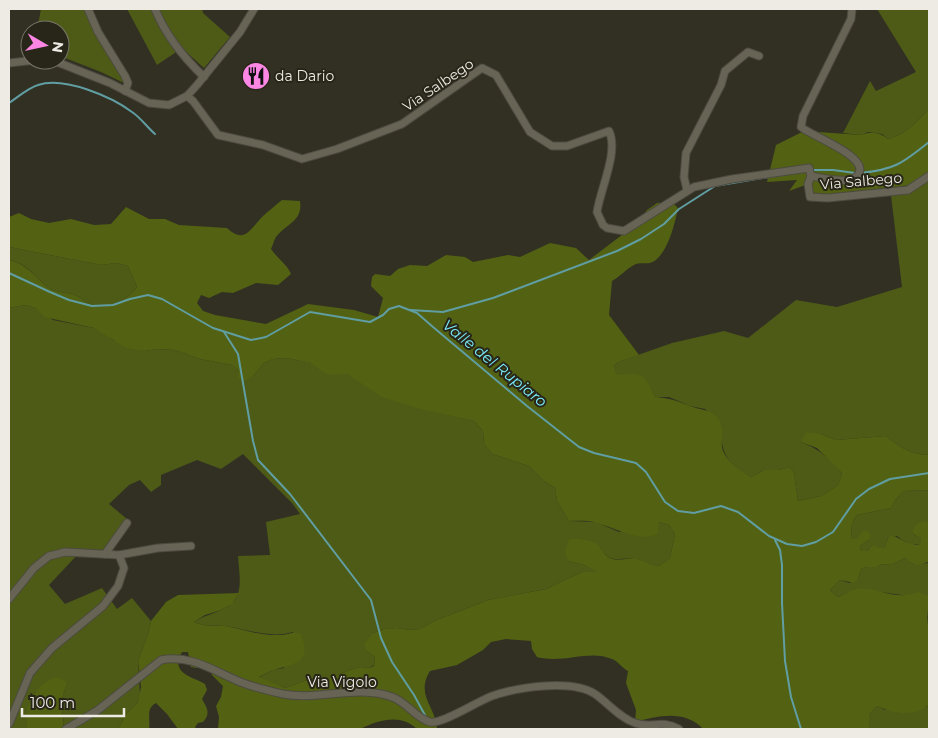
<svg xmlns="http://www.w3.org/2000/svg" width="938" height="738" font-family="Montserrat,sans-serif">
	<style>
		.green { fill: #4d5b16 }
		.forest { fill: #526112 }
		.lines { fill: none; stroke-linecap: round; stroke-linejoin: round }
		.stream { stroke: #609ea3; stroke-width: 2 }
		.minor-casing { stroke: #4d4b40; stroke-width: 9 }
		.minor { stroke: #676456; stroke-width: 7 }
		.labels { text-anchor: middle; dominant-baseline: central; stroke-width: 4; stroke-linejoin: round; paint-order: stroke }
		.poi-label { font-size: 14px; fill: #edebe3; stroke: #282619; text-anchor: start }
		.street-label { font-size: 14px; fill: #edebe3; stroke: #282619 }
		.water-label { font-size: 15px; font-style: italic; fill: #7aecfa; stroke: #282619 }
	</style>
	<rect width="100%" height="100%" fill="#323023"/>
	<g class="green">
		<polygon points="41,9 88,9 126,84 101,72 60,56 60,30 37,30"/>
		<polygon points="127,9 202,9 203,13 230,37 204,68 182,48 157,65"/>
		<path d="M877,9H929V109C916,122 907,134 888,139L882,134L868,132L861,135L843,133L870,81L876,91L916,72Z"/>
		<path d="M929,175V455C911,455 900,447 886,436L836,440L821,434L801,442C821,450 828,458 842,473L838,485L821,496L798,501L794,473L790,467L778,470H764L751,477C728,465 719,452 722,426L705,409L690,406L669,397H656C637,376 651,373 617,376L614,366L618,362L672,343L724,331L748,338L796,300L837,307L902,287L890,187L911,185Z"/>
		<path d="M9,247L101,265L116,263L128,266L137,287C129,299 107,310 92,305C85,303 80,296 72,294C63,292 53,292 46,286C34,275 26,263 9,260Z"/>
		<path d="M25,305L36,308L53,320L94,328L103,332L113,340L145,351L156,349L175,350L200,359L232,365L253,376L264,363L273,359L286,358L312,363L319,370L347,374L407,405L474,421L483,431L484,444L492,454L529,466L544,481L555,488L557,501L569,521L596,522L619,532L659,522L669,525L675,534L670,558L659,566C651,565 644,561 636,559C619,556 611,566 600,547L568,561L584,565L598,572L589,574L582,572L546,589L488,600L434,621L420,629L411,630L396,628L384,629L373,633L367,651L375,657L374,665L369,668L360,667L350,670L330,678L310,679L285,688L258,678L273,670L284,668L293,632C268,639 249,629 224,626C213,625 206,627 194,622C203,616 213,614 223,609C246,599 239,576 238,556L270,555L266,522L300,514L292,503L243,454L221,469L197,460L161,475V485L151,492L140,480L129,485L109,504L127,519L107,550L81,551L49,585L65,604L102,588L117,609L132,598L151,621L148,634L138,661L140,695L138,702L127,713L118,729H63C65,723 63,718 62,712C61,701 63,692 68,682L35,692L29,703L26,729H9V308Z"/>
		<path d="M929,490V521H927L912,533L921,539V544C912,546 904,542 897,536L888,538L884,548H870L866,551H861L860,546L869,540L861,536L857,539H851L852,523L857,515L891,508L894,502L903,491Z"/>
		<polygon points="905,558 913,564 929,563 929,627 927,623 929,611 908,596 868,590 856,589 838,597 830,590 840,580 849,583 858,580 861,569 866,567 876,567 881,564 891,565"/>
		<polygon points="929,705 929,729 869,729 869,715 877,706 885,710 927,707"/>
	</g>
	<g class="forest">
		<path d="M929,109V175L911,185L816,196L808,184L789,191L797,180L767,182L776,145L804,131L861,135C871,131 880,132 888,139C907,134 916,122 929,109Z"/>
		<path d="M282,200L300,201C303,221 287,223 276,237C274,240 273,245 271,249C278,259 286,263 291,274L278,285L256,283L233,293L222,292L209,298L201,295L197,303L203,311L215,315L266,324L308,304L354,310L378,317L383,298L371,286L372,277L375,274L390,276L398,269L410,265L427,266L446,255L465,257L473,262L508,255L520,257L550,243L576,248L589,260L635,225L647,210L657,203L672,202L678,208C675,223 667,258 650,263C645,264 640,262 634,265C626,269 621,276 612,281L609,315L639,355L618,362L614,366L617,375C626,375 639,371 645,379C650,385 650,390 656,397C669,398 678,401 690,406C702,411 716,409 721,424C724,430 721,440 722,447C724,460 741,471 751,477L764,470H778L790,467L794,473L798,501L821,496L838,485L842,473L817,448L801,442L806,432L821,434L836,440L886,436C900,447 911,455 929,455V490L903,491L894,502L891,508L857,515L852,523L851,539H857L863,531H868L871,535L869,540L860,546L861,551H866L874,545L879,548H884L888,538L892,535L906,542L916,545L921,544V539L912,533C914,524 920,521 929,521V563L927,562C917,567 913,565 905,558L891,565L881,564L877,567H866L861,569L858,580L854,583L840,580L830,590L838,597C844,595 850,590 856,589C878,585 893,602 918,592L929,596L927,623L929,627V705C914,717 893,714 877,706L869,715V729H703C685,709 657,716 635,722L636,710L626,683L628,671C622,668 618,661 612,659C589,649 564,664 537,657L532,649L531,641L506,639L491,642L483,650L457,665L430,671C415,695 436,707 437,729H417C401,713 378,720 360,729H218L219,717L216,706L221,697L223,686L212,675L210,670L201,666L196,668L191,667L188,652H182C169,674 194,677 205,684L207,690L202,699C207,708 211,713 203,722L198,723L195,727L196,729H178L167,714L156,703C145,709 151,719 149,729H118L127,713L138,702L141,687L138,661L148,634L151,621L166,602L178,595L239,593L232,604L221,610L205,615L194,622C205,627 214,625 225,626C242,629 261,636 279,635C288,635 291,631 301,634C312,663 297,663 274,670C269,671 264,675 259,677L285,688L310,679L330,678L350,670L360,667L369,668L374,666L375,657L367,651L364,644L373,633L384,629L396,628L411,630L420,629L434,621L488,600L546,589L582,572H597L584,565L568,561L565,551L569,539C579,539 591,539 599,546C603,550 604,555 610,558C618,562 628,557 637,559C645,561 651,565 659,566L670,558L675,534L669,525L659,522L658,534C639,543 616,528 597,523C589,520 578,521 569,521L557,501L555,488L544,481L529,466L492,454L484,444L483,431L474,421L416,408L382,397L347,374L328,375L319,370L311,363L286,358L273,359L264,363L253,376L245,381L238,377L239,370L232,365L200,359L175,350L156,349L145,351L126,348L94,328L44,317L36,308L25,305L9,308V260C25,263 34,275 46,286C53,292 63,292 72,294C80,296 85,303 92,305C107,310 129,299 137,287L128,266L116,263L101,265L9,247V217L19,213L31,219L49,223L71,219L94,225L111,224L126,207L149,219H165L179,225L227,228C244,244 250,230 261,218C268,211 275,206 282,200Z"/>
		<path d="M56,677L68,682C64,691 61,699 62,709C62,716 65,722 63,729H26C27,724 26,719 27,713C28,696 41,683 56,677Z"/>
	</g>
	<g class="lines">
		<g class="stream">
			<path d="M9,103C18,97 28,88 38,85C64,76 112,97 132,112C141,118 147,127 155,134"/>
			<polyline points="813,170 833,170 855,173"/>
			<path d="M860,173C894,170 903,163 929,142"/>
			<polyline points="9,273 50,292 69,300 92,306 113,305 130,299 148,295 162,299 213,328 251,340 266,337 310,312 370,322 383,315 389,309 399,306 417,313 433,327 527,406 579,447 594,453 636,463 646,472 665,502 678,511 694,513 721,506 738,512 769,536 787,544 802,546 816,542 833,532 856,499 869,489 890,479 929,473"/>
			<polyline points="410,310 443,312 493,298 617,251 641,239 664,224 679,209 715,186 781,175"/>
			<polyline points="224,332 238,354 253,441 258,460 290,494 371,600 381,638 392,662 414,695 426,717"/>
			<polyline points="775,540 780,550 782,565 782,603 785,661 791,697 801,729"/>
		</g>
		<defs>
			<g id="minor">
				<polyline points="88,9 98,32 125,76 128,83 125,91"/>
				<path d="M155,9C166,36 183,57 204,77"/>
				<polyline points="9,63 36,60 57,62 110,83 149,103 169,105 187,96 197,85 240,32 254,9"/>
				<path d="M187,96L193,101L218,135L263,145L302,159L337,149L402,124L482,68L496,75L530,132L552,146H567L609,131C619,152 600,190 597,212L603,225L607,228L624,231L694,187L732,179L809,168L811,176L808,184L810,197L828,198L908,190L929,176"/>
				<path d="M811,176C822,178 849,185 857,176C874,158 811,136 801,127L803,116L851,19L852,9"/>
				<polyline points="687,190 684,177 686,153 721,85 725,71 748,52 759,56"/>
				<polyline points="105,554 127,523"/>
				<polyline points="9,599 34,568 49,556 65,552 119,555 158,548 191,546"/>
				<polyline points="9,724 30,673 52,648 103,606 118,586 124,568 119,555"/>
				<path d="M66,729L98,710L161,660C192,654 215,672 243,683C256,688 270,691 283,694C319,701 358,684 392,697C407,702 415,718 430,722C441,725 478,701 492,696C518,687 571,679 595,694C608,703 620,718 635,723C651,729 661,719 679,729"/>
			</g>
		</defs>
		<use href="#minor" class="minor-casing"/>
		<use href="#minor" class="minor"/>
	</g>
	<defs>
		<symbol id="restaurant-disc" viewBox="-11 -11 22 22"><circle r="9.5" fill="#fc86e3" stroke="#282619"/><path d="M-5-6h1v4h1v-4h1v4h1v-4h1v5L-1.5 .5V6h-2V.5L-5-1ZM5-6V6H3V1.5H1.5Q1.5-4 5-6Z" fill="#111"/></symbol>
	</defs>
	<g fill-rule="evenodd">
		<use href="#restaurant-disc" x="240" y="60" width="32" height="32"/>
	</g>
	<g class="labels">
		<g class="poi-label">
			<text x="275" y="76">da Dario</text>
		</g>
		<g class="street-label">
			<text transform="translate(438 85) rotate(-34)">Via Salbego</text>
			<text transform="translate(861 181) rotate(-5)">Via Salbego</text>
			<text x="342" y="682">Via Vigolo</text>
		</g>
		<g class="water-label">
			<text transform="translate(495 363) rotate(39)">Valle del Rupiaro</text>
		</g>
	</g>
	<rect width="938" height="738" fill="none" stroke="#edebe3" stroke-width="20"/>
	<g transform="translate(45 45) rotate(99)"><circle r="24" fill="#282619" stroke="#77756a"/>
	<path d="M0-4L9 19L0 12L-9 19Z" fill="#fc86e3"/>
	<text y="-8" font-size="14" font-weight="bold" text-anchor="middle" fill="#edebe3">N</text>
	</g>
	<path d="M22 708v8h102v-8" fill="none" stroke="#edebe3" stroke-width="2.5"/>
	<text x="30" y="708" font-size="15" fill="#edebe3" stroke="#282619" stroke-width="4" paint-order="stroke">100 m</text>
</svg>
